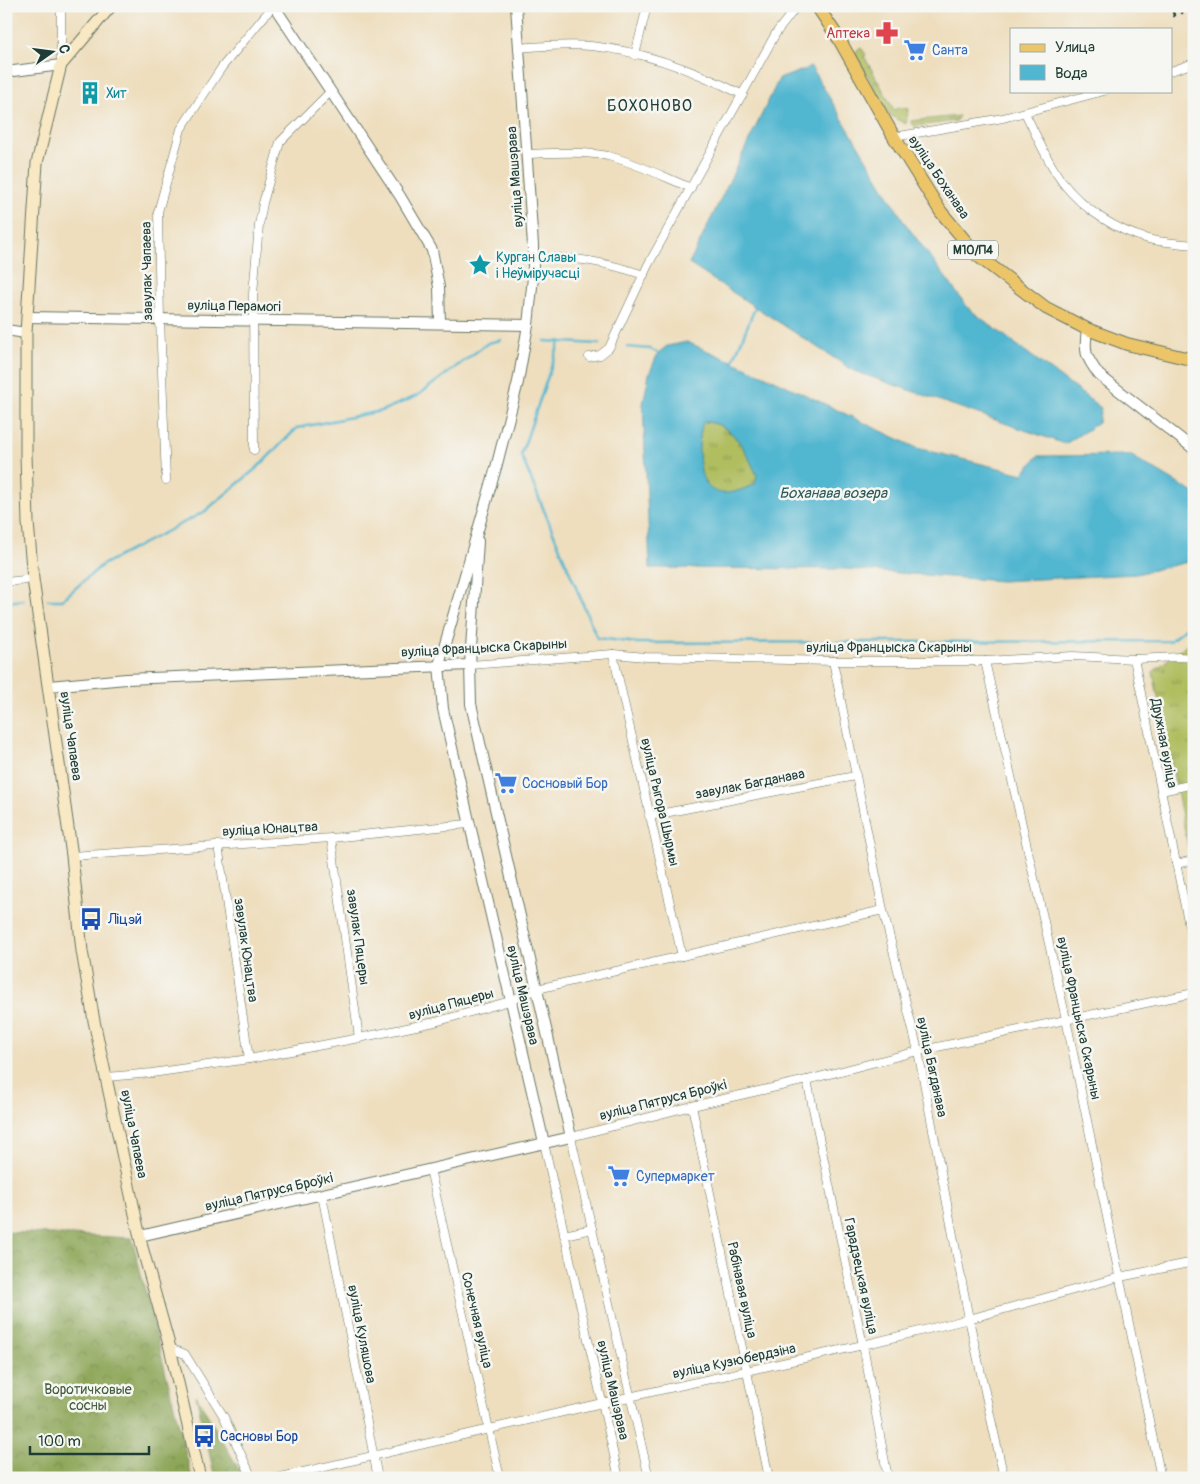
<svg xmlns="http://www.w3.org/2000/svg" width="1200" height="1484" font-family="Pangolin,sans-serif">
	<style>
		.grass { fill: url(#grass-tufts); stroke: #687e4a }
		.forest { fill: url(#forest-crowns); stroke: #567145 }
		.water { fill: #51b6d0; stroke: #387a82; fill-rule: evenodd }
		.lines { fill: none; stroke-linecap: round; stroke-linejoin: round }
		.stream { stroke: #51b6d0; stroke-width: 2.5 }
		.minor-casing { stroke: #677564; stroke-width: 9 }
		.tertiary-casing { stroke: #677564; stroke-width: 12 }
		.secondary-casing { stroke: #677564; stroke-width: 13 }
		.primary-casing { stroke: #677564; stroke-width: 14 }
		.minor { stroke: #fff; stroke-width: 8 }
		.tertiary { stroke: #fff; stroke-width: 10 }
		.secondary { stroke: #f8e8c3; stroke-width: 11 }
		.primary { stroke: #edc569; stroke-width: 12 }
		.rail { stroke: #1f3d34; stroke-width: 2.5 }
		.labels { text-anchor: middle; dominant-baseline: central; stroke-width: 5; stroke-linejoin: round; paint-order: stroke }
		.shield { fill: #f6f6f2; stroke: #60746d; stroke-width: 1 }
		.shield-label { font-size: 12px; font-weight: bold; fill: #1f3d34 }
		.health-label { font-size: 14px; fill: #be3a42; stroke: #f6f6f2; text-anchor: end }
		.shop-label { font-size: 14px; fill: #366cbe; stroke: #f6f6f2; text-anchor: start }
		.culture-label { font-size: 14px; fill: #0d838f; stroke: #f6f6f2; text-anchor: start }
		.street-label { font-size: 14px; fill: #1f3d34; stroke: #f6f6f2 }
		.transit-label { font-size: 14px; fill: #164399; stroke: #f6f6f2; text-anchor: start }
		.park-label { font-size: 14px; fill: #435d3f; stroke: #f6f6f2 }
		.water-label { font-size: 15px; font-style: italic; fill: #2c5b5b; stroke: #f6f6f2 }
		.quarter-label { font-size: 16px; letter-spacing: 1px; fill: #1f3d34; stroke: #f6f6f2 }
	</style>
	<defs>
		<pattern id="grass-tufts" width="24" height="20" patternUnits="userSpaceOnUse" patternTransform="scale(1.25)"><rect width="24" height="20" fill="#b0be60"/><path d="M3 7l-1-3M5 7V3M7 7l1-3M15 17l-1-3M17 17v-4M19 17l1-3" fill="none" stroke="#8f9c50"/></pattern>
		<pattern id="forest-crowns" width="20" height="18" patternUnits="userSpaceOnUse" patternTransform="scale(1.25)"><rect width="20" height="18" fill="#8ca556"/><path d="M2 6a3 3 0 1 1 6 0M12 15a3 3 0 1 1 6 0" fill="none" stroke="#728848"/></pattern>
	</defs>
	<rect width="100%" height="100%" fill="#f6f6f2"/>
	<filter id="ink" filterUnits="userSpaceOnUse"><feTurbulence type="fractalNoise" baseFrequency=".02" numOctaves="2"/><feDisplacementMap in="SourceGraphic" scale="10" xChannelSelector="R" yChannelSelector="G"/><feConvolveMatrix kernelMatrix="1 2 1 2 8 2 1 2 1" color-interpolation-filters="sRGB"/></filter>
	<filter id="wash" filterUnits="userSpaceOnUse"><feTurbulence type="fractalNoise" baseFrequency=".0096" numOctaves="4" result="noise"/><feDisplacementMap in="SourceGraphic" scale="20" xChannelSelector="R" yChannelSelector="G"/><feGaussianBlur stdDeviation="1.12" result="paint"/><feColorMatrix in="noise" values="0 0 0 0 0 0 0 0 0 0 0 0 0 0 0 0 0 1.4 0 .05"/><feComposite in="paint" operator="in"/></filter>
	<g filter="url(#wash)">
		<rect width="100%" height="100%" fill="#eedebe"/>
		<g class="grass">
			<polygon points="859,48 862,49 866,55 864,56 894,110 900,107 908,109 906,124 896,119 888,113 855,53"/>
			<polygon points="959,116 956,121 915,126 911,123 911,121"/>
			<path d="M703,422C733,422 746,452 757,475L755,484C744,489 729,496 717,493C692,486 698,440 703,422Z"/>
			<polygon points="1194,638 1194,876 1153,672"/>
		</g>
		<g class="forest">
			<polygon points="6,1232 132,1238 192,1478 6,1478"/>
			<polygon points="196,1395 244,1478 215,1478"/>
		</g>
		<g class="water">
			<polygon points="811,67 905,223 969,309 1101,408 1098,423 1065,444 854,371 689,264 779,79"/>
			<path d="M687,342L764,375L917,448L1023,474L1038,456L1130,455L1194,493V544L1188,562L1136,574L1001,581L847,569L650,568L643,404L649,374L658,353L667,346ZM703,422C733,421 746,452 757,475L755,484C729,497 704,500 700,465C698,449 699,437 703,422Z"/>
		</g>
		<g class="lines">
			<g class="stream">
				<polyline points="545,341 599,344"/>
				<polyline points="560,341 521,455 597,638 637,643 1170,641 1194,621"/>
				<polyline points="627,347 650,349 658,353"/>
				<polyline points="732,363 755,308"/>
				<polyline points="48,600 62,600 102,565 204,512 258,467 297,428 381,411 417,396 488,343 501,340"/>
				<polyline points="6,602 24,600"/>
			</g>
		</g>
	</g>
	<g filter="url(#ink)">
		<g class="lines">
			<defs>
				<g id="minor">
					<path d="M518,48C542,46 566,44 591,46C643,51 696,71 743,95"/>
					<polyline points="635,55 647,6"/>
					<polyline points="61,65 61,6"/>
					<polyline points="1171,71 1194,63"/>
					<path d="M1025,113C1037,136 1047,162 1063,183C1084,210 1116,230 1148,239C1163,243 1179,243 1194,245"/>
					<polyline points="894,137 1003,118 1104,91"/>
					<path d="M528,154C552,153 585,151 608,156C637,163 664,177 691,188"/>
					<path d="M533,258C574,256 605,262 644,275"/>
					<polyline points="589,357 600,355 609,348 648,265 776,33 797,6"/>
					<polyline points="254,450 253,294 259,225 263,203 280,142 330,92"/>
					<polyline points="166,480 160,319 158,212 181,129 222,67 273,6"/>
					<polyline points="6,582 33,579"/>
					<polyline points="613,654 682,956"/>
					<polyline points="1134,659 1194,950"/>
					<polyline points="833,661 883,910 918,1051 969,1319 1004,1478"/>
					<polyline points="985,661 1073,656 1134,659 1179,657 1194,658"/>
					<polyline points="470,665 613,654 646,657 833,661 985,661 1066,1019 1161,1478"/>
					<polyline points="1161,791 1194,784"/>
					<polyline points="649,816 855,776"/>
					<polyline points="331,838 359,1038"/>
					<polyline points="218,845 249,1059"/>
					<polyline points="72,856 331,838 468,824"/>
					<polyline points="1176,864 1194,860"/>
					<polyline points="107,1077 152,1073 249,1059 359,1038 435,1022 510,1001 537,989 883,910"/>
					<polyline points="807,1080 863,1345 888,1478"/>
					<polyline points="692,1106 769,1478"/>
					<polyline points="544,1143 619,1478"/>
					<polyline points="430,1169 500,1478"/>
					<polyline points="322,1195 378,1478"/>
					<polyline points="564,1235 592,1229"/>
					<polyline points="170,1348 185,1354 224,1417 252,1478"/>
					<polyline points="277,1478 602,1403 863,1345 969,1319 1120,1277 1194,1262"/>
					<polyline points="649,1478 571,1137 692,1106 807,1080 918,1051 1194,993"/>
				</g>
				<g id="tertiary">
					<polyline points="274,6 400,196 432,250 439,287 440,322"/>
					<polyline points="516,6 533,245 533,277 528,325 518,382 497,464 439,665 443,709 544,1143"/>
					<polyline points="6,72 61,65"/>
					<polyline points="27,317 528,325"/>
					<path d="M1087,329C1084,352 1085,356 1099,375L1194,449"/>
					<polyline points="6,330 26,333"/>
					<polyline points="49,686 126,679 470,665"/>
					<polyline points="140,1236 571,1137 471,704 470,665 478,541"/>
				</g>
				<polyline id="secondary" points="111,6 61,65 37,163 26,333 26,454 28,523 33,579 72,856 82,951 94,1021 142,1247 170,1348 200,1478"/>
				<polyline id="primary" points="817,6 839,39 894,137 941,212 978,256 1046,308 1087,329 1127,344 1194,360"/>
			</defs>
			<use href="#minor" class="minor-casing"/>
			<use href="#tertiary" class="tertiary-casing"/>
			<use href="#secondary" class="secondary-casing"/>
			<use href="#primary" class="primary-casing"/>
			<use href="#minor" class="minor"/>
			<use href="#tertiary" class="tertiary"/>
			<use href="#secondary" class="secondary"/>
			<use href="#primary" class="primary"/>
			<g class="rail">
				<polyline points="1172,6 1174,16"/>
				<polyline points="1180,6 1182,13"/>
			</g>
		</g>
	</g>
	<defs>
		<symbol id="pharmacy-bare" viewBox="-9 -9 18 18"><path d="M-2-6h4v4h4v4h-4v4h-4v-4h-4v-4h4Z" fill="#e0444e" stroke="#f6f6f2" stroke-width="2.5" paint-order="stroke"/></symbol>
		<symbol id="supermarket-bare" viewBox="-9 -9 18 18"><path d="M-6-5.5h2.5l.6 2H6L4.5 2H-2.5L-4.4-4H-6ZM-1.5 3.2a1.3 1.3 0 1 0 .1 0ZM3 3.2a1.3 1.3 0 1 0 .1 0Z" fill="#3f7fe0" stroke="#f6f6f2" stroke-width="2.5" paint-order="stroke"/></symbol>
		<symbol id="building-bare" viewBox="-9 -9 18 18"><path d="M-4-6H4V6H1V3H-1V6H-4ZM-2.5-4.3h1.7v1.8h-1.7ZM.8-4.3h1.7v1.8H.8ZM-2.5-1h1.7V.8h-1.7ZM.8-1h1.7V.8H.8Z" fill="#0f9aa8" stroke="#f6f6f2" stroke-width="2.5" paint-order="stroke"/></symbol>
		<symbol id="sight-bare" viewBox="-9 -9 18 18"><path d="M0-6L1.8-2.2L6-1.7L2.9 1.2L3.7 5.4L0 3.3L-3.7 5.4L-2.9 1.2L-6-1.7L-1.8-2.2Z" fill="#0f9aa8" stroke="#f6f6f2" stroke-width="2.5" paint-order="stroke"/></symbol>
		<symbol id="bus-bare" viewBox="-9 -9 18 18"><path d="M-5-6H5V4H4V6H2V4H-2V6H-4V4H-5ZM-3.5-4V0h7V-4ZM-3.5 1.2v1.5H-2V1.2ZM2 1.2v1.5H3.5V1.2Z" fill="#1a4fb4" stroke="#f6f6f2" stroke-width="2.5" paint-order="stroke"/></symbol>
	</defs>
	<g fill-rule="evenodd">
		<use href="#pharmacy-bare" x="871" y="17" width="32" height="32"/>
		<use href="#supermarket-bare" x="899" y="34" width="32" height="32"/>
		<use href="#building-bare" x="74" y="77" width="32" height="32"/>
		<use href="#sight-bare" x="464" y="249" width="32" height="32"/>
		<use href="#supermarket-bare" x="490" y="767" width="32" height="32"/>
		<use href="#bus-bare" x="75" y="903" width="32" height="32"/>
		<use href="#supermarket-bare" x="603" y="1160" width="32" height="32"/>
		<use href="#bus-bare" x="188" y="1420" width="32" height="32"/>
	</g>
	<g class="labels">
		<rect class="shield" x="948" y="240.5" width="50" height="19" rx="4"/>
		<g class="shield-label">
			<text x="973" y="250">М10/П4</text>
		</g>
		<g class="health-label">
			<text x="870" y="33">Аптека</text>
		</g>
		<g class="shop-label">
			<text x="932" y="50">Санта</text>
			<text x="522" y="783">Сосновый Бор</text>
			<text x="636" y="1176">Супермаркет</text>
		</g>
		<g class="culture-label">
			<text x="106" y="93">Хит</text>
			<text x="496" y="257">Курган Славы<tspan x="496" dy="16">і Неўміручасці</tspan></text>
		</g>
		<g class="street-label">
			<text transform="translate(515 177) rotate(-94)">вуліца Машэрава</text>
			<text transform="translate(939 177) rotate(56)">вуліца Боханава</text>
			<text transform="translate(147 271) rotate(-91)">завулак Чапаева</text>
			<text transform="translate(234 306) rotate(1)">вуліца Перамогі</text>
			<text x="889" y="647">вуліца Францыска Скарыны</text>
			<text transform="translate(484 648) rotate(-3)">вуліца Францыска Скарыны</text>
			<text transform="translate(71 736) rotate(82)">вуліца Чапаева</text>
			<text transform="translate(1164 743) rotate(79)">Дружная вуліца</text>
			<text transform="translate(750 784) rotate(-11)">завулак Багданава</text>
			<text transform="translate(660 802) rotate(77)">вуліца Рыгора Шырмы</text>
			<text transform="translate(270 829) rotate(-3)">вуліца Юнацтва</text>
			<text transform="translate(358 937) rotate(82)">завулак Пяцеры</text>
			<text transform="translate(246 950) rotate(82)">завулак Юнацтва</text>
			<text transform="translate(523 995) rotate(77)">вуліца Машэрава</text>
			<text transform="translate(451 1004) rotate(-15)">вуліца Пяцеры</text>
			<text transform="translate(1079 1018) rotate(78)">вуліца Францыска Скарыны</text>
			<text transform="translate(932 1067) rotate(78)">вуліца Багданава</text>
			<text transform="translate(663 1100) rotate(-14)">вуліца Пятруся Броўкі</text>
			<text transform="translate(134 1134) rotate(79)">вуліца Чапаева</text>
			<text transform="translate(269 1192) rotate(-13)">вуліца Пятруся Броўкі</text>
			<text transform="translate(861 1276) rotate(78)">Гарадзецкая вуліца</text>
			<text transform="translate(742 1290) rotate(78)">Рабінавая вуліца</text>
			<text transform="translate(477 1320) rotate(77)">Сонечная вуліца</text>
			<text transform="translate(362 1334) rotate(79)">вуліца Куляшова</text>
			<text transform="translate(734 1361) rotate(-12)">вуліца Кузюбердзіна</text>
			<text transform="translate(613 1390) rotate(77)">вуліца Машэрава</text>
		</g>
		<g class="transit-label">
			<text x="108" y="919">Ліцэй</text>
			<text x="220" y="1436">Сасновы Бор</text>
		</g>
		<g class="park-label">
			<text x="88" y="1389">Воротичковые<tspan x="88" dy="16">сосны</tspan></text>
		</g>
		<g class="water-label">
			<text x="833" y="493">Боханава возера</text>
		</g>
		<g class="quarter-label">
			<text x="650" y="106">БОХОНОВО</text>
		</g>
	</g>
	<rect width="1200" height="1484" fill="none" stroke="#f6f6f2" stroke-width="25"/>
	<rect x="1010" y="28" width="162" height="65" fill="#f6f6f2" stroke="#a0aca6"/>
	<rect x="1020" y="44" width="25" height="8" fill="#edc569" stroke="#a0aca6"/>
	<text x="1055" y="52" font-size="15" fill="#1f3d34">Улица</text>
	<rect x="1020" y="65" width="25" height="15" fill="#51b6d0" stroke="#a0aca6"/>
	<text x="1055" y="78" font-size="15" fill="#1f3d34">Вода</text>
	<g transform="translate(52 52) rotate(76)" stroke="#f6f6f2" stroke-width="4" paint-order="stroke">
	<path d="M0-4L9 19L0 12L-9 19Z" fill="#1f3d34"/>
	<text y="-8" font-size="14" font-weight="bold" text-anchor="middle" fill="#1f3d34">С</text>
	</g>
	<path d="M30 1446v8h119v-8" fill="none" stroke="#1f3d34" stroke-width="2.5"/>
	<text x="38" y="1446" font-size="15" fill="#1f3d34" stroke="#f6f6f2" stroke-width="4" paint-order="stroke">100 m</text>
</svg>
